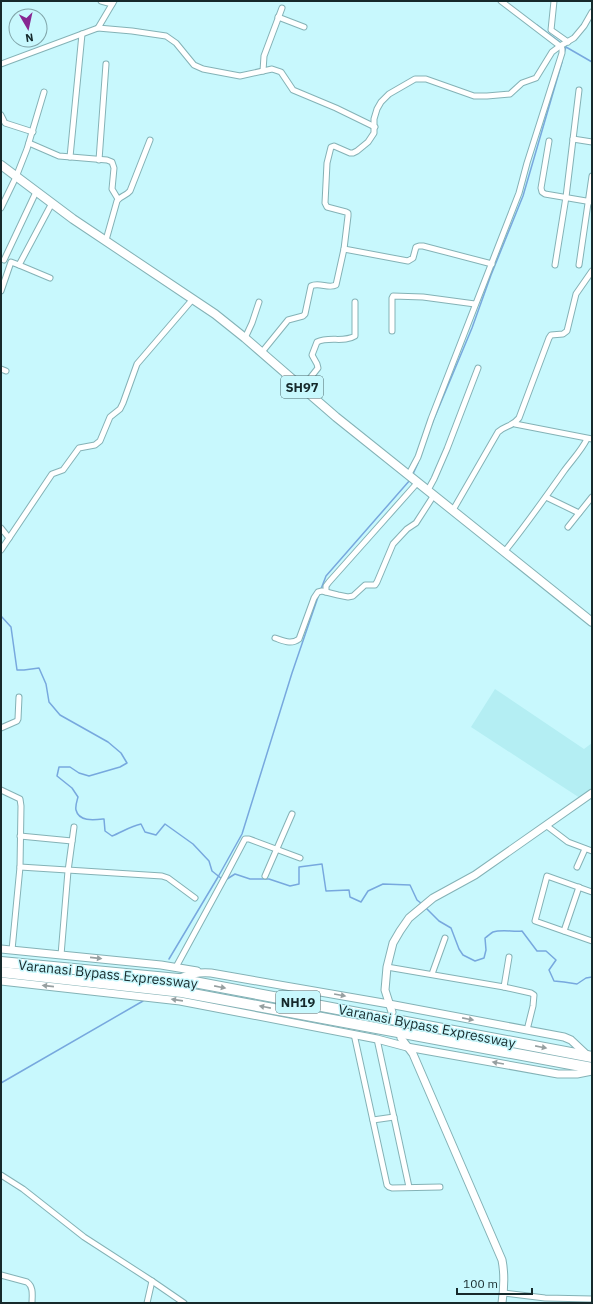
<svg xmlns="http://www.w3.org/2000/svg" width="593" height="1304" font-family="'IBM Plex Sans',sans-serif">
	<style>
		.built { fill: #b4eef3 }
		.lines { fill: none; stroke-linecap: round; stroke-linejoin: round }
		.stream { stroke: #77a8de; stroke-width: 1.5 }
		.street-casing { stroke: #84b2b6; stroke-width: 7 }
		.secondary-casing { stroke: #84b2b6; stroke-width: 9 }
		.primary-casing { stroke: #84b2b6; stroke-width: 10 }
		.highway-casing { stroke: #84b2b6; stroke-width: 12 }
		.street { stroke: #fff; stroke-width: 5 }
		.secondary { stroke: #fff; stroke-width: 7 }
		.primary { stroke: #fff; stroke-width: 8 }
		.highway { stroke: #fff; stroke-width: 10 }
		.oneway { fill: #969fa0 }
		.labels { text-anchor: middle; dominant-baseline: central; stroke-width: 3; stroke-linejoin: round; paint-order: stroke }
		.shield { fill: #c8f8fd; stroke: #4b676a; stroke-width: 1 }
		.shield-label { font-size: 13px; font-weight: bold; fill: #16292b }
		.street-label { font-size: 14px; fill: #16292b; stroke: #c8f8fd }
	</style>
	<rect width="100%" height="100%" fill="#c8f8fd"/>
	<polygon class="built" points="495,689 584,749 592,743 592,793 583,800 471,727"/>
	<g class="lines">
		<g class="stream">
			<polyline points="537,25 561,43"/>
			<polyline points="566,47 592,62"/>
			<polyline points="564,53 566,47"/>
			<polyline points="431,426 472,328 491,275 523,196 562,62"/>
			<polyline points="413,474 418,463"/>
			<polyline points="321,589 326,576 410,480"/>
			<path d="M1,616L11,627L17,670H24L39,668L46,684L49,702L60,715L108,742L121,753L127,763L120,767L89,776L79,773L70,767H59L57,776L72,788L78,797C77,801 75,806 76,810C79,822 94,820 104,819L105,831L112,836C122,832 131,826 141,824L145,832L156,835L165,824L193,844L209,861L212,871L222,879"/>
			<polyline points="227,879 235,874 250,879 269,879 290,886 299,884 299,867 322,864 326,891 349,890 350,897 361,902 368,891 383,884 410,885 417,900 422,904"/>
			<path d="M426,908L439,921L451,928L459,949L463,955L475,961L484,958L486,950L485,938C488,936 491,933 493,932C502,929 513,932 522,931L537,951H546L556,960L549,970L554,981L564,982L577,984L586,978L592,977"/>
			<polyline points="169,959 218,877 242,834 292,673 319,594"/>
			<polyline points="1,1083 143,1001"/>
		</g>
		<defs>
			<g id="street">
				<polyline points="101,1 112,4"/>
				<polyline points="501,1 560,46"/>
				<polyline points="554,1 551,30 568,42"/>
				<polyline points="278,17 304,27"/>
				<polyline points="98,28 132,31 166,36 176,43 194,65 203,69 240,76 272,69 281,72 293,90 336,108 375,127"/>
				<polyline points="1,64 98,28 114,1"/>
				<polyline points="263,71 264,56 282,8"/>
				<polyline points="1,115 5,123 33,132"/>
				<polyline points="573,139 592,142"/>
				<polyline points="549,141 541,188 542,192 545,194 592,202"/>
				<polyline points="29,143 59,156 107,160 112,162 114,168 112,189 118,199"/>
				<polyline points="70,157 82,34"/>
				<polyline points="99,160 106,64"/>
				<polyline points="1,208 16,177 27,149 44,92"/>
				<path d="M106,240L117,201C120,196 126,196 130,191L150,140"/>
				<polyline points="344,249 408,261 413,258 416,247 419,246 423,246 492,264"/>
				<polyline points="4,260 36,192"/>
				<polyline points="19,265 50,278"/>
				<polyline points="555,265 566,197 579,90"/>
				<polyline points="579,265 592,176"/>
				<polyline points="1,291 11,262 19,265 52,203"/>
				<polyline points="392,331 392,298 393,296 423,297 475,304"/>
				<polyline points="245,338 252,323 259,302"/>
				<path d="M262,352L288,320L303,316L305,314L311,286C319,282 329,289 336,285L344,249L348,216V213L346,212L327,207L325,203L327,163L331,147L334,146L350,153H353L357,151L368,142L374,133V119L377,109L381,102L389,94L415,79H426L474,96H487L510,94L522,83L536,78L552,52L560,46L574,38L584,26L592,12"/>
				<polyline points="1,369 6,371"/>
				<path d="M303,387L318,368L317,364L312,355L317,342C329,336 344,343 355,336V302"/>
				<polyline points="515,424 592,439"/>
				<polyline points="409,474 418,457 431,419 519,193 527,163 562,53 562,49 561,46"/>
				<polyline points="428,490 434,479 447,449 478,368"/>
				<polyline points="546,497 579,513"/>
				<path d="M453,510L498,432C506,425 512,427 519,418L549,338L551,335L563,334L567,331L576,294L592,271"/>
				<polyline points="568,527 592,497"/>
				<polyline points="1,528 9,538"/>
				<polyline points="1,550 52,474 63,470 79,448 95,445 100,441 110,417 120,409 123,403 137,364 192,300"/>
				<path d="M505,551C526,525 545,498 564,471C572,460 581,451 587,439"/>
				<polyline points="326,592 326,586 329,582 370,536 418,482"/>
				<path d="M275,638C284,641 291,645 299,639L314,598L318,592L322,591L338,595L348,597L353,596L365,585H375L377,582L393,544L407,529L416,523L434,495"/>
				<polyline points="1,728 17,721 18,719 19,697"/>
				<polyline points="1,790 20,799 21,806 20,867 12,950"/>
				<polyline points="547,826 568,842 592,851"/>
				<polyline points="20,836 72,841"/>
				<polyline points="20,867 162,876 168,878 195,898"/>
				<polyline points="577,867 585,849"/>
				<polyline points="265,876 292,814"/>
				<polyline points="592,892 547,876 535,921 592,941"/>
				<polyline points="564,931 579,887"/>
				<polyline points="61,955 68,871 74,827"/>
				<polyline points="176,967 225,877 245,839 249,839 300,858"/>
				<polyline points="387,967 504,987 509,957"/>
				<polyline points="432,974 445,938"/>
				<polyline points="504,987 531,993 534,995 533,1006 527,1030"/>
				<polyline points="354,1034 387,1185 389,1187 392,1188 440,1187"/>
				<polyline points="377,1039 409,1187"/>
				<polyline points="373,1120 394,1117"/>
				<polyline points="1,1175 23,1189 84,1237 152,1281 184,1303"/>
				<path d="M1,1275L27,1282C34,1287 32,1296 32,1303"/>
				<polyline points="504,1293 545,1298 592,1299"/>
				<polyline points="147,1303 152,1281"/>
			</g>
			<g id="secondary">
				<polyline points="1,949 161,965 197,971"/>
				<path d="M178,979C190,974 198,972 211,973L389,1004L564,1037L571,1040L588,1056"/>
				<polyline points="1,981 180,1001 377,1039 407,1047 558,1074 577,1074 592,1071"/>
				<polyline points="392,1012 385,990 387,967 393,943 400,931 409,918 433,898 475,875 592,793"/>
				<path d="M401,1038L413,1054L502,1260C505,1275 504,1289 502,1303"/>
			</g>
			<polyline id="primary" points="1,165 73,219 215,314 245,338 336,417 592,622"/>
			<g id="highway">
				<polyline points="1,962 178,979 592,1057"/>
				<polyline points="1,972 182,992 592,1068"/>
			</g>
		</defs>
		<use href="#street" class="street-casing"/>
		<use href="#secondary" class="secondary-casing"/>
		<use href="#primary" class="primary-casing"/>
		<use href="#highway" class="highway-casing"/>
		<use href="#street" class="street"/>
		<use href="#secondary" class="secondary"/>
		<use href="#primary" class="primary"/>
		<use href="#highway" class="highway"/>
	</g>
	<defs><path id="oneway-solid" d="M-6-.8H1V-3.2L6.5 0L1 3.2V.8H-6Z"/></defs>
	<g class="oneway">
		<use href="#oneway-solid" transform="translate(96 958) rotate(6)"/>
		<use href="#oneway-solid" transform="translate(48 986) rotate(-174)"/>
		<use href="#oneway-solid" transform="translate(220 987) rotate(11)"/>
		<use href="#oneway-solid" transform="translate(340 995) rotate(10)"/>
		<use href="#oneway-solid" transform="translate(177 1000) rotate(-172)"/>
		<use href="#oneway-solid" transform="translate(265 1007) rotate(-169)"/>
		<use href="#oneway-solid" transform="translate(468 1019) rotate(11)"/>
		<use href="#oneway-solid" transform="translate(541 1047) rotate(11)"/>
		<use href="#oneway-solid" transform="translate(498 1063) rotate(-170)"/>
	</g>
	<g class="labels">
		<g class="shield">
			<rect x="281" y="376" width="42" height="22" rx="3"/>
			<rect x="276" y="991" width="44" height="22" rx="3"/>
		</g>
		<g class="shield-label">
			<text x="302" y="387">SH97</text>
			<text x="298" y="1002">NH19</text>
		</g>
		<g class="street-label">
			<text transform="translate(108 974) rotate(6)">Varanasi Bypass Expressway</text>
			<text transform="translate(427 1026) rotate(11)">Varanasi Bypass Expressway</text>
		</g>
	</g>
	<rect width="593" height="1304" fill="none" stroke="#16292b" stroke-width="4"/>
	<g transform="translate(28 28) rotate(171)"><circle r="19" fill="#c8f8fd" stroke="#81a5a9"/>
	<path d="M0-3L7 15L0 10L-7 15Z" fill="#872791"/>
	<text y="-6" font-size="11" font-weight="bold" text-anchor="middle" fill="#16292b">N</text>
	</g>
	<path d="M457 1288v6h75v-6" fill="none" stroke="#16292b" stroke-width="2"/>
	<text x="463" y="1288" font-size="12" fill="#16292b" stroke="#c8f8fd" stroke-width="3" paint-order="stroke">100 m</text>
</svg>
